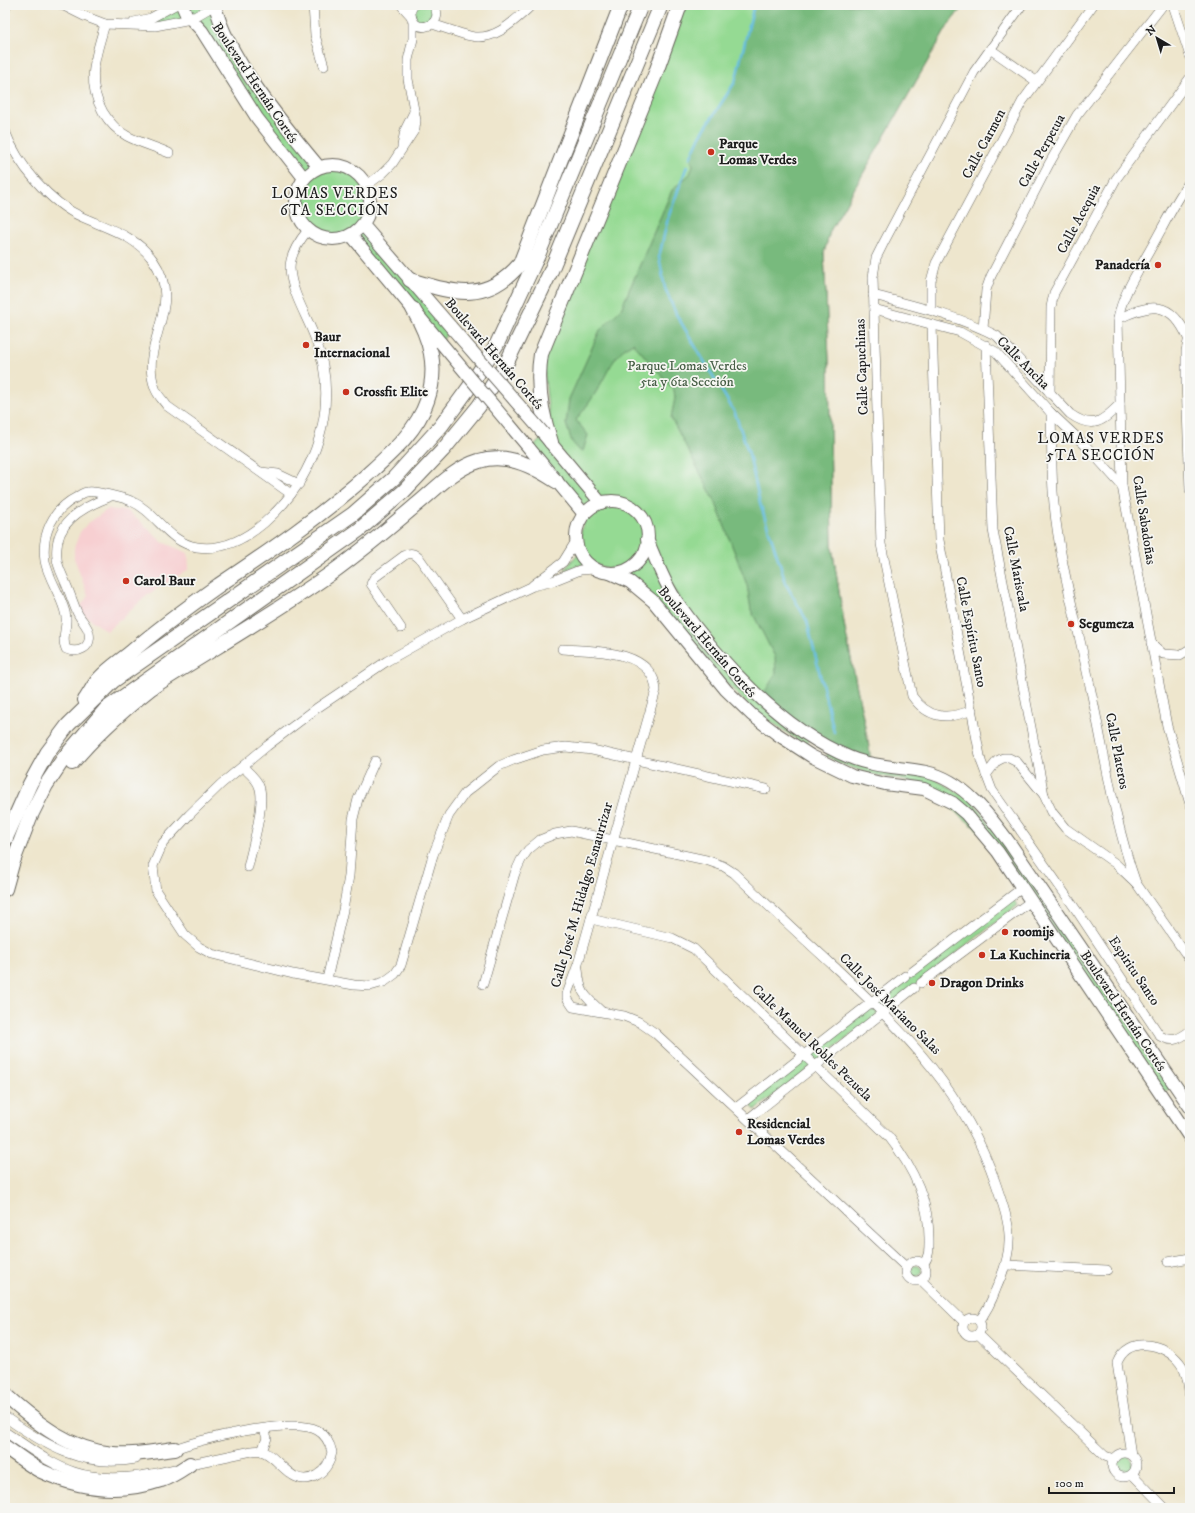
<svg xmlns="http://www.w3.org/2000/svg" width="1195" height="1513" font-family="'IM FELL DW Pica',serif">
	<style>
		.built { fill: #f7cfd1 }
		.green { fill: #95da93; stroke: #587b58 }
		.forest { fill: #78ba7d; stroke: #4a6b4c }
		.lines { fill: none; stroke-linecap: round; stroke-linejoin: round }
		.stream { stroke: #66bee3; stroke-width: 2.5 }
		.minor-casing { stroke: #66635a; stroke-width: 10 }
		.major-casing { stroke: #66635a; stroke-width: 14 }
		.highway-casing { stroke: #66635a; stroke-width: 16 }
		.minor { stroke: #fff; stroke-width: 9 }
		.major { stroke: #fff; stroke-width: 12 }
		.highway { stroke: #fff; stroke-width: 14 }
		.major-bridge-casing { stroke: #66635a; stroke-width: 14; stroke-linecap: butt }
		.major-bridge { stroke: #fff; stroke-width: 12 }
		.poi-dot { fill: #c8321e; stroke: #f6f6f2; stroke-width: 1.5 }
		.labels { text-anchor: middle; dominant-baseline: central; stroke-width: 3.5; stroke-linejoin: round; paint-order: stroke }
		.street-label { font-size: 14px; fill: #1c1c1c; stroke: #f6f6f2 }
		.poi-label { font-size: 14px; font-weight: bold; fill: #1c1c1c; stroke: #f6f6f2; text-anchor: start }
		.park-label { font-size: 14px; fill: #465e46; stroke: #f6f6f2 }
		.neighbourhood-label { font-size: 15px; letter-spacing: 1px; fill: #1c1c1c; stroke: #f6f6f2 }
	</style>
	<rect width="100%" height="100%" fill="#f6f6f2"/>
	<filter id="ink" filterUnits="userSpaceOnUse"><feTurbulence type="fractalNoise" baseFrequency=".025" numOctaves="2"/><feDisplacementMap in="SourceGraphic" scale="8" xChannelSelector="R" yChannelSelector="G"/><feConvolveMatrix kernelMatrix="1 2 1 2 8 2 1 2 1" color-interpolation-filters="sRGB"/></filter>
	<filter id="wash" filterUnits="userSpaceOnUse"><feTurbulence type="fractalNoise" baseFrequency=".012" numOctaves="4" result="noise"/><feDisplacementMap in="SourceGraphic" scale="16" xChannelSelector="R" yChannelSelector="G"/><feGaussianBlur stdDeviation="0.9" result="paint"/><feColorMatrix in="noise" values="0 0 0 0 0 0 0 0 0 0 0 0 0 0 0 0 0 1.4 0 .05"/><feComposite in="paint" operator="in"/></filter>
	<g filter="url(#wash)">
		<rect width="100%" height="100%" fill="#eee6cd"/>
		<polygon class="built" points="108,509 127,511 140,521 162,542 188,553 189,569 150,593 107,631 84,615 80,607 88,596 74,558 74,548 80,532 87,524"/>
		<g class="green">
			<polygon points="175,5 215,5 242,63 318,167 303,177 191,19 155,26 151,18"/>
			<polygon points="414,5 433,5 435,20 417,25"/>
			<path d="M680,5H964L949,24L830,231L824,253L829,359L832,547L845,629L869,747L810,738L806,746L750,707L729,686L679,625L614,573C631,570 641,563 648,548L689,616C676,591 660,566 650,540C646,529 647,521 639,512C630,501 616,500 603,502L552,442L542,354Z"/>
			<circle cx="333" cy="202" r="35"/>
			<polygon points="363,226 451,327 441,343 351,235"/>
			<polygon points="542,439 597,504 588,510 532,447"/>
			<path d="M618,505C670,521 639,589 591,562L564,570L582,549C576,521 591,507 618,505Z"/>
			<polygon points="830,750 926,774 972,800 1175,1085 1163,1093 1001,849 922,784 871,774 841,764 826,756"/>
			<polygon points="1012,898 1018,905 755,1110 749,1102"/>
			<circle cx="916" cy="1271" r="5.5"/>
			<circle cx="1124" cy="1464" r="9"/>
		</g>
		<path class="forest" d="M754,5H964L949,24L830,231L824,253L829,359L832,547L845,629L869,747L871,763L849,757L761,699L776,673L775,657L751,610L747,585L715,501L671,418L675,398L674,390L633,343C614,352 607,375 596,392C590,402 583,411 576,420L588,435L583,451H580L572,442L566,424L569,399L600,330L621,309L672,190L690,174L693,165L690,158L700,136L735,82Z"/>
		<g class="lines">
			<g class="stream">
				<polyline points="690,158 700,136 735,82 754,5"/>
				<polyline points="687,166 668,218 659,257 665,288 676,314 735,413 749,454 760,503 787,586 807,621 834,732"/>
			</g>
		</g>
	</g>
	<g filter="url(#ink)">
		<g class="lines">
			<defs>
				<g id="minor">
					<polyline points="62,5 84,16 105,24 155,26 191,19 215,5"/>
					<polyline points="313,5 315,35 324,66"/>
					<polyline points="401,5 411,16"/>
					<path d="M414,5L411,10C409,39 449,25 433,5"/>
					<polyline points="1173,5 1190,56"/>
					<polyline points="5,8 7,5"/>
					<polyline points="134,22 151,18 175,5"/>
					<path d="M105,24C96,56 85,81 103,112C109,122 116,130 127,136C140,143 156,147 169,153"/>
					<path d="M432,24C445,28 458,33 470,36C495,42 515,20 532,5"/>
					<polyline points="990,49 1036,81"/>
					<path d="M5,131C17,164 50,203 82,217C109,229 136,236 153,260C186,307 138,343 155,388C157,395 163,400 167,406L291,494"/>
					<polyline points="402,146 405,130 414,112"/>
					<path d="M1190,181C1175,202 1164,225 1151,248C1139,270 1122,294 1118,319L1122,486L1167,726L1190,804"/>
					<polyline points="367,185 382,174 392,164 415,129 416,120 408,79 408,60 413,39 413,21"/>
					<path d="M873,295C915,306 959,316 997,336L1070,414C1093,430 1102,422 1120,404"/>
					<polyline points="874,309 960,332 996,352 1051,413 1085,445 1122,486"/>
					<polyline points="931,310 931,281 936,263 1022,102 1093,5"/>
					<path d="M1118,319C1151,303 1171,300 1188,338"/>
					<path d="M932,325L939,540L981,761L992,790L1079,914L1160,1036C1173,1043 1179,1039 1190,1031"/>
					<polyline points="983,329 986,290 991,276 1049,164 1077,115 1163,5"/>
					<polyline points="1190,332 1186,351 1186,381 1190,490"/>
					<polyline points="986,345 993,530 1044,795"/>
					<polyline points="1050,394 1051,307 1054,293 1116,179 1190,78"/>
					<path d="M1051,413C1052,443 1051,474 1054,504C1060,567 1079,629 1091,691C1105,756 1114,821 1136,883"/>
					<polyline points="261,472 278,474 299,484"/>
					<path d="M109,497C81,508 53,523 57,558C57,566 63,576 66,584C70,593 73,603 77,612C80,619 88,626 89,633C92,648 78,654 66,649C61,638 67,629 66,618C65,601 48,579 45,561C41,534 53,509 77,497C80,495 84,492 87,492C92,490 125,498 131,501C157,512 167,542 197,547C223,551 245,539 264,523C317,477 341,404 315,338C307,316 291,292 290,268C290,254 299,241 308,230"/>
					<polyline points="595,569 580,570 550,582 533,586 462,619 387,661 317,708 267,746 221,784 189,815 163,843 153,866 156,891 185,935 199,947 212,954 293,974 354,985 370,986 384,982 395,974 401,965 433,855 449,815 465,793 499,766 513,760 543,750 566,747 592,750 766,789"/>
					<polyline points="533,585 563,562 576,541"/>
					<path d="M401,628L371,584L374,578L405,555C412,552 415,554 420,559L462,619"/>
					<polyline points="1151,643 1163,654 1180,655 1190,649"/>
					<path d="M562,649C592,651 653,649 656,690L578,964L567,994V998L573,1007L624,1016L639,1022L655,1033L907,1268"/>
					<path d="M972,710C948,720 928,719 912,696L881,544L873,277L876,258L884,242L974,72L1022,5"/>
					<path d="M243,767C248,772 257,779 259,786C266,802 252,848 248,867"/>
					<polyline points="986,775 997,761 1003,758 1009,758 1017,762 1044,795 1052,812 1065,828 1116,864 1136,883 1190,960"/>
					<path d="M591,919L672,938L694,949L889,1137C912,1166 929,1200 929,1238C929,1247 930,1257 923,1264"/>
					<path d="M578,969C580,992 583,995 601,1011"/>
					<polyline points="912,972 1022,888"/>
					<polyline points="327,979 343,910 349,876 353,819 358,799 375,761"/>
					<polyline points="921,983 1031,901"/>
					<path d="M483,984L515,873L521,860L528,850L540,840L555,834L571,831L706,860L723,866L734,873C768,906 803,938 838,970C907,1035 965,1092 996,1184C1011,1228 1016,1245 996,1289C992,1300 987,1311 979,1321"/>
					<polyline points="736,1108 905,976"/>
					<polyline points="748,1119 914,988"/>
					<circle cx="916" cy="1271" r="10"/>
					<polyline points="1168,1262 1190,1258"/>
					<polyline points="1007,1265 1107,1270"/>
					<polyline points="921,1280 964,1322"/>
					<circle cx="972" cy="1327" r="9"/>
					<polyline points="978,1334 1105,1456 1113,1459"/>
					<path d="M5,1417C46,1446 84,1469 136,1459"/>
					<path d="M5,1432C27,1446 49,1464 74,1472C105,1482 143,1477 174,1469"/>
					<path d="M170,1451C196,1439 292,1417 317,1430C325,1434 330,1444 332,1452C330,1462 326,1470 317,1475C292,1491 279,1455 261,1451C258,1450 254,1451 252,1451L186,1465"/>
					<polyline points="262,1451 267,1438 264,1429"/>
					<circle cx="1124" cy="1465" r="12"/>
					<path d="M1131,1455L1117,1363C1128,1335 1165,1343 1180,1363C1188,1373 1188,1386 1190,1398"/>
					<polyline points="1132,1474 1165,1508"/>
				</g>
				<g id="major">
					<polyline points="182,5 186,14 202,31 257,118 304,178"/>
					<path d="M215,5C227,57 285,126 319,167"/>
					<circle cx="333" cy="202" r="37"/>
					<polyline points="363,225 451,327"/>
					<polyline points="351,235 441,343"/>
					<polyline points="544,435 601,503"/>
					<polyline points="529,448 584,514"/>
					<circle cx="612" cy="537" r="36"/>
					<path d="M647,539C656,560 664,583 677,602C718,660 782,730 849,757C873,767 900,767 926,772C964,780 990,816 1011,845L1190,1107"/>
					<polyline points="610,573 630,582 653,601 726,690 752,715 777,734 811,756 852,776 885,784 924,789 953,803 966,814 998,852 1190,1138"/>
				</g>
				<g id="highway">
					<path d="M410,280C454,293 486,304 520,264L621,5"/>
					<path d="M551,442C541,413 536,385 541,354L655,75L680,5"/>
					<path d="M85,700C90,693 94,684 100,678C109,668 120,661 130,653C159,628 188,607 219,585C270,551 321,516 367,475C390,454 417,431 427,401C439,367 430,338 413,309"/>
					<path d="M72,763C95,735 122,711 151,688C210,650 272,615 330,574C359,553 387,530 415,506C435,490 453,469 479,461C506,452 534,466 556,481"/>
					<polyline points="5,840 30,784 47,753 68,725 113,681 353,514 394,478 441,426 468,389 497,344 538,255 641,5"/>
					<polyline points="5,889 12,864 30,817 46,785 64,758 106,709 359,530 404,491 443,450 479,406 506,364 550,273 661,5"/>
					<path d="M5,1395C36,1423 70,1450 113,1454C132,1456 156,1451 175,1449"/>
					<path d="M5,1447C17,1455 29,1465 41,1471C80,1489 120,1494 161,1480C171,1477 181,1470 190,1464"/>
				</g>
			</defs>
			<use href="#minor" class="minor-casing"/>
			<use href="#major" class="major-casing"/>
			<use href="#highway" class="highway-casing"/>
			<use href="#minor" class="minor"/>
			<use href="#major" class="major"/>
			<use href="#highway" class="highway"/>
			<defs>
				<g id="major-bridge">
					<polyline points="451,327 544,434"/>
					<polyline points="441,343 529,448"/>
				</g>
			</defs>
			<use href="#major-bridge" class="major-bridge-casing"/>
			<use href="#major-bridge" class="major-bridge"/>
		</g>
	</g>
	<g class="poi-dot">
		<circle cx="711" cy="152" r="4"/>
		<circle cx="1158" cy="265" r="4"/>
		<circle cx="306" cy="345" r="4"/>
		<circle cx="346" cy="392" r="4"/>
		<circle cx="126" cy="581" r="4"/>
		<circle cx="1071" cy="624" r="4"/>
		<circle cx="1005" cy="932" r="4"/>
		<circle cx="982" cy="955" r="4"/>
		<circle cx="932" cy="983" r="4"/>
		<circle cx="739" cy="1132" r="4"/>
	</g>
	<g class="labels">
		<g class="street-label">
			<text transform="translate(255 83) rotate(56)">Boulevard Hernán Cortés</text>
			<text transform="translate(984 144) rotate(-62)">Calle Carmen</text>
			<text transform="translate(1042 151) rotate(-61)">Calle Perpetua</text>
			<text transform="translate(1079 219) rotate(-62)">Calle Acequia</text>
			<text transform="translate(494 354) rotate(49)">Boulevard Hernán Cortés</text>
			<text transform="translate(1023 363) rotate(45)">Calle Ancha</text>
			<text transform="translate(862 367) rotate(-92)">Calle Capuchinas</text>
			<text transform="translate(1144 520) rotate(81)">Calle Sabadoñas</text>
			<text transform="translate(1016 569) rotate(79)">Calle Mariscala</text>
			<text transform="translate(971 632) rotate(79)">Calle Espíritu Santo</text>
			<text transform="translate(707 642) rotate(49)">Boulevard Hernán Cortés</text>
			<text transform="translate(1117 751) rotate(79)">Calle Plateros</text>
			<text transform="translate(582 895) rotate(-74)">Calle José M. Hidalgo Esnaurrizar</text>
			<text transform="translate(1134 971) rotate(56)">Espiritu Santo</text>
			<text transform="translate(890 1004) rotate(45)">Calle José Mariano Salas</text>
			<text transform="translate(1123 1011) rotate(56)">Boulevard Hernán Cortés</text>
			<text transform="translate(812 1043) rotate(44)">Calle Manuel Robles Pezuela</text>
		</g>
		<g class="poi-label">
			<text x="719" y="144">Parque<tspan x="719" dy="16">Lomas Verdes</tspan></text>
			<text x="1150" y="265" text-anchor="end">Panadería</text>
			<text x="314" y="337">Baur<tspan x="314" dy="16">Internacional</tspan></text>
			<text x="354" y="392">Crossfit Elite</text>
			<text x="134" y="581">Carol Baur</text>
			<text x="1079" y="624">Segumeza</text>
			<text x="1013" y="932">roomijs</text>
			<text x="990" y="955">La Kuchineria</text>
			<text x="940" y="983">Dragon Drinks</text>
			<text x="747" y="1124">Residencial<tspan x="747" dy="16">Lomas Verdes</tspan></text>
		</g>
		<g class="park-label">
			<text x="687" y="366">Parque Lomas Verdes<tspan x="687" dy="16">5ta y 6ta Sección</tspan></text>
		</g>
		<g class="neighbourhood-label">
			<text x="335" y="193">LOMAS VERDES<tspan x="335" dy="17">6TA SECCIÓN</tspan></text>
			<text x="1101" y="438">LOMAS VERDES<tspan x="1101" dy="17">5TA SECCIÓN</tspan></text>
		</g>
	</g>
	<rect width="1195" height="1513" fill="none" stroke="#f6f6f2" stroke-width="20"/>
	<g transform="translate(1157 38) rotate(322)" stroke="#f6f6f2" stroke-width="3" paint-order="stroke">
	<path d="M0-3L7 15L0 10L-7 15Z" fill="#1c1c1c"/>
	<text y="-6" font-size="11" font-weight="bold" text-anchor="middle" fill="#1c1c1c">N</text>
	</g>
	<path d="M1049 1487v6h125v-6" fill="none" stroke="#1c1c1c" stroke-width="2"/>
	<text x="1055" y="1487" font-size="12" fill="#1c1c1c" stroke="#f6f6f2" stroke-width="3" paint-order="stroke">100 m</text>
</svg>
